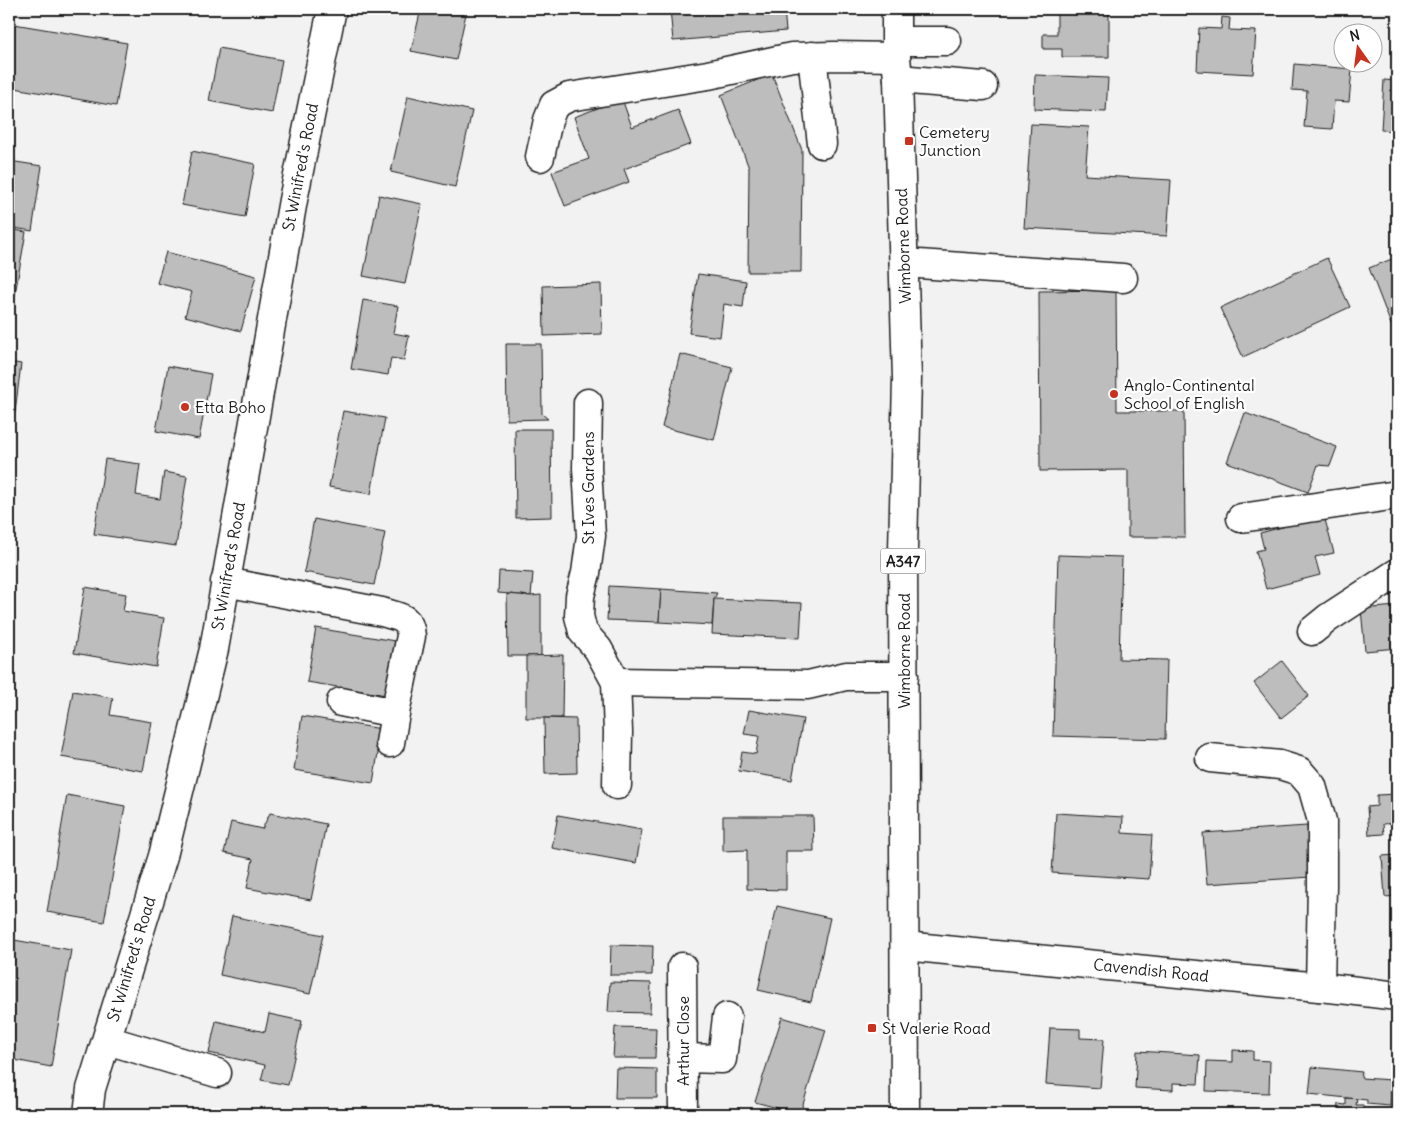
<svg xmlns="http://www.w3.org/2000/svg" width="1406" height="1123" font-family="Delius,sans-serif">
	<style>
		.building { fill: #bdbdbd; stroke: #1c1c1c }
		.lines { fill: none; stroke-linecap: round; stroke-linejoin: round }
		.minor-casing { stroke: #1c1c1c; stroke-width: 31 }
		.major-casing { stroke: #1c1c1c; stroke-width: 31 }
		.minor { stroke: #fff; stroke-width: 28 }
		.major { stroke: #fff; stroke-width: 28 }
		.poi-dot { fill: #c8321e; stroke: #fff; stroke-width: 2 }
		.labels { text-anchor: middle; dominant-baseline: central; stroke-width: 4.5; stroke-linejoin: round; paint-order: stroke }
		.shield { fill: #fff; stroke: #606060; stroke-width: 1 }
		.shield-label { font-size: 15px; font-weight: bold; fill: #1c1c1c }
		.poi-label { font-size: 16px; fill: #1c1c1c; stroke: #fff; text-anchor: start }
		.street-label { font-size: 16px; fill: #1c1c1c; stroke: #fff }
	</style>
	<rect width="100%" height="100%" fill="#f2f2f2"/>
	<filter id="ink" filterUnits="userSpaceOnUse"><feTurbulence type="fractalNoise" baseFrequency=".02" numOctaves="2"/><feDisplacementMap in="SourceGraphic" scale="10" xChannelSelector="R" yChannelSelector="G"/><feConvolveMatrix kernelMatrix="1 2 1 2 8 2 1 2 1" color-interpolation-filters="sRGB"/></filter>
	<g filter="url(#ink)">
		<g class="building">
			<polygon points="421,9 467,9 456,60 411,51"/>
			<polygon points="670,9 784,9 786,31 673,41"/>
			<polygon points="1057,9 1109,9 1109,57 1062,57 1062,49 1043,49 1043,34 1057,34"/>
			<polygon points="1222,17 1230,18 1229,30 1256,31 1253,74 1197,71 1199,28 1221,29"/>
			<polygon points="14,24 127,43 116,106 9,87 9,53"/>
			<polygon points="219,48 282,60 272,113 209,101"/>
			<polygon points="1294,64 1352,69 1349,102 1334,101 1332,129 1304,127 1307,91 1292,90"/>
			<polygon points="772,74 802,150 801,272 748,272 749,168 721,95"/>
			<polygon points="1035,75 1108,78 1106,112 1034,109"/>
			<polygon points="1384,80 1397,81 1397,131 1381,130"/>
			<polygon points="408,96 472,111 455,187 391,172"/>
			<polygon points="622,99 632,127 678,110 691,144 624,169 629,182 565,206 552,172 589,159 574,117"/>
			<polygon points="1031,124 1089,127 1085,175 1171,180 1167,236 1024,228"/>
			<polygon points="192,151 255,164 245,217 182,205"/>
			<polygon points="9,161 42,166 32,231 9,227"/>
			<polygon points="379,195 422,204 405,284 363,276"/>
			<polygon points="9,229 26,232 12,311 9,310"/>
			<polygon points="166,252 256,276 241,331 185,316 192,292 157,283"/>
			<polygon points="1397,257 1397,340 1369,268"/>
			<polygon points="1327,258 1350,307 1243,357 1220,308"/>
			<polygon points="698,274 746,281 743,307 724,304 720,337 689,333"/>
			<polygon points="601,284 602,334 544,336 543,286"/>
			<polygon points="1116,290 1117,411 1184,411 1185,537 1128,537 1128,470 1040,471 1039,291"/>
			<polygon points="363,300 398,306 393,333 409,336 404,360 391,358 388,375 351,369"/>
			<polygon points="506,344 541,344 542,414 548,419 507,420"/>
			<polygon points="680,354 732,367 714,440 662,427"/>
			<polygon points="9,362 21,364 15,412 9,412"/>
			<polygon points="168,366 211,374 199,439 156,431"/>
			<polygon points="343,411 385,418 371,494 329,487"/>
			<polygon points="1245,413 1337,447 1330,466 1318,465 1308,492 1227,462"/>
			<polygon points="515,429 551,429 552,517 516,518"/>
			<polygon points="105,459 140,464 136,495 160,499 164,472 187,476 176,546 94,534"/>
			<polygon points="1324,516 1334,553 1315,557 1320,575 1266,589 1256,551 1264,549 1260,533"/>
			<polygon points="314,519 385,533 374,585 304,572"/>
			<polygon points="1058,555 1122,557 1119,659 1167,660 1165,739 1053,736"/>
			<polygon points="499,571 533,573 531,596 498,593"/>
			<polygon points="609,586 661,589 659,622 607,620"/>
			<polygon points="85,587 126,594 123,611 164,618 156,667 74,653"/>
			<polygon points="661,589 717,593 714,599 712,625 659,622"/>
			<polygon points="507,594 531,596 541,595 541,656 508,656"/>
			<polygon points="714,599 802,603 800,638 712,634"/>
			<polygon points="1397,606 1397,648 1365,651 1361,609"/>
			<polygon points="316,628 395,641 386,695 307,682"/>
			<polygon points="563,655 562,718 526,718 526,656"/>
			<polygon points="1282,661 1309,696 1281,718 1254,683"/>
			<polygon points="73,691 113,698 110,715 152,722 143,771 61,757"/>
			<polygon points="749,710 803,719 792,780 739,771 742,752 756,754 759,736 744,734"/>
			<polygon points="302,716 382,729 373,783 294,770"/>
			<polygon points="544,718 576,719 577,773 545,774"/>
			<polygon points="1397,794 1397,823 1383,824 1384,834 1369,835 1367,807 1377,806 1377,795"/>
			<polygon points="67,795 125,806 104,922 47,912"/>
			<polygon points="270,813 326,824 311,900 247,888 253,859 224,853 231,822 262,829"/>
			<polygon points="1056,813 1123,817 1122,833 1152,835 1149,879 1052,873"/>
			<polygon points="558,815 642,830 636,863 552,848"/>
			<polygon points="723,816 813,816 814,851 786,851 786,890 747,889 747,850 723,851"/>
			<polygon points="1307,826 1311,877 1207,884 1203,833"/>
			<polygon points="1397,855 1397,896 1385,897 1382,856"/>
			<polygon points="777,906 830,918 811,1002 758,990"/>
			<polygon points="232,916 323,935 310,994 220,975"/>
			<polygon points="14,940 71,950 51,1067 9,1059 9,970"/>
			<polygon points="611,945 653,946 652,975 610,975"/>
			<polygon points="610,982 651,983 650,1013 608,1012"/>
			<polygon points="269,1014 302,1021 288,1085 261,1080 265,1065 209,1053 216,1021 265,1032"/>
			<polygon points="782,1017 826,1030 800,1114 755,1102"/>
			<polygon points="615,1027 656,1028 655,1058 613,1058"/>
			<polygon points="1050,1028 1080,1029 1080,1038 1104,1039 1100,1088 1046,1084"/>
			<polygon points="1233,1050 1253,1051 1253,1060 1270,1061 1269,1093 1206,1091 1207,1061 1233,1062"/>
			<polygon points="1137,1051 1200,1055 1198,1084 1173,1083 1173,1090 1135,1088"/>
			<polygon points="1312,1067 1362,1072 1361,1078 1392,1080 1390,1106 1367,1104 1367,1100 1309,1094"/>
			<polygon points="616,1068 657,1069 657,1098 615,1098"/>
			<polygon points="1346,1098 1357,1099 1356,1105 1363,1105 1363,1114 1337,1114 1338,1104 1346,1105"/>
		</g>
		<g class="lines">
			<defs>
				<g id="minor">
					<polyline points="897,41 947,41"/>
					<polyline points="812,56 822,144"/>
					<polyline points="898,79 983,86"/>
					<polyline points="540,157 548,120 554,105 569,97 708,75 792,57 834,56 896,57"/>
					<polyline points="904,263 1123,278"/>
					<polyline points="588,403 587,468 591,536 586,573 580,596 579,616 583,632 598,649 616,682 618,732 617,785"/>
					<polyline points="1241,518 1397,495"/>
					<path d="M225,582L382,612C398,617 410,616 411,636L395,713L390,743"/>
					<polyline points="1312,631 1328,618 1397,573"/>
					<polyline points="616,682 808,685 846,676 904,676"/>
					<polyline points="341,702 395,713"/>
					<polyline points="1210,758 1280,765 1299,771 1312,786 1322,821 1322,885 1320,987"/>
					<polyline points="905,946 1349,990 1397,996"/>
					<polyline points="682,967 683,1114"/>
					<polyline points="107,1040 217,1073"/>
					<polyline points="683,1058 722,1059 727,1017"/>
					<polyline points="88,1114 91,1089 163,856 214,649 293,200 332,9"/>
				</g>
				<polyline id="major" points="896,9 896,57 898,79 907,378 903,551 905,1114"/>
			</defs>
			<use href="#minor" class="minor-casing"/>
			<use href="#major" class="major-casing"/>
			<use href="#minor" class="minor"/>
			<use href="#major" class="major"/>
		</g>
	</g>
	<g class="poi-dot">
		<rect x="904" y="136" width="10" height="10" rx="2.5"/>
		<circle cx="1114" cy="394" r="5"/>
		<circle cx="185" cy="407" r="5"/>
		<rect x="867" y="1023" width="10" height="10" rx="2.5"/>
	</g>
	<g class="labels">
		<rect class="shield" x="880.5" y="548.5" width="45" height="25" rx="4"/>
		<g class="shield-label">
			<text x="903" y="561">A347</text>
		</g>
		<g class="poi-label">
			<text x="919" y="132">Cemetery<tspan x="919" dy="18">Junction</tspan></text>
			<text x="1124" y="385">Anglo-Continental<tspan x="1124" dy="18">School of English</tspan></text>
			<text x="195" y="407">Etta Boho</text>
			<text x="882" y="1028">St Valerie Road</text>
		</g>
		<g class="street-label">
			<text transform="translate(300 167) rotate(-79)">St Winifred's Road</text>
			<text transform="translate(903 246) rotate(-92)">Wimborne Road</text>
			<text transform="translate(588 488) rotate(-90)">St Ives Gardens</text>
			<text transform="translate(228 566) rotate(-80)">St Winifred's Road</text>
			<text transform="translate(904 651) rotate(-90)">Wimborne Road</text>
			<text transform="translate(131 959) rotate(-73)">St Winifred's Road</text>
			<text transform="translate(1151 970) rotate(6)">Cavendish Road</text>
			<text transform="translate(683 1041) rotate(-90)">Arthur Close</text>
		</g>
	</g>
	<rect width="1406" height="1123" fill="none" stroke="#fff" stroke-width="30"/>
	<rect x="15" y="15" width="1376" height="1093" fill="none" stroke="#1c1c1c" stroke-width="2" filter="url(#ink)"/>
	<g transform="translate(1358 48) rotate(346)"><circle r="24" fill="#ffffff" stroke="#a4a4a4"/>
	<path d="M0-4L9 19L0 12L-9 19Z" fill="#c8321e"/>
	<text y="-8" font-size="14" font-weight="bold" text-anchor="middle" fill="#1c1c1c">N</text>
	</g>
</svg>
